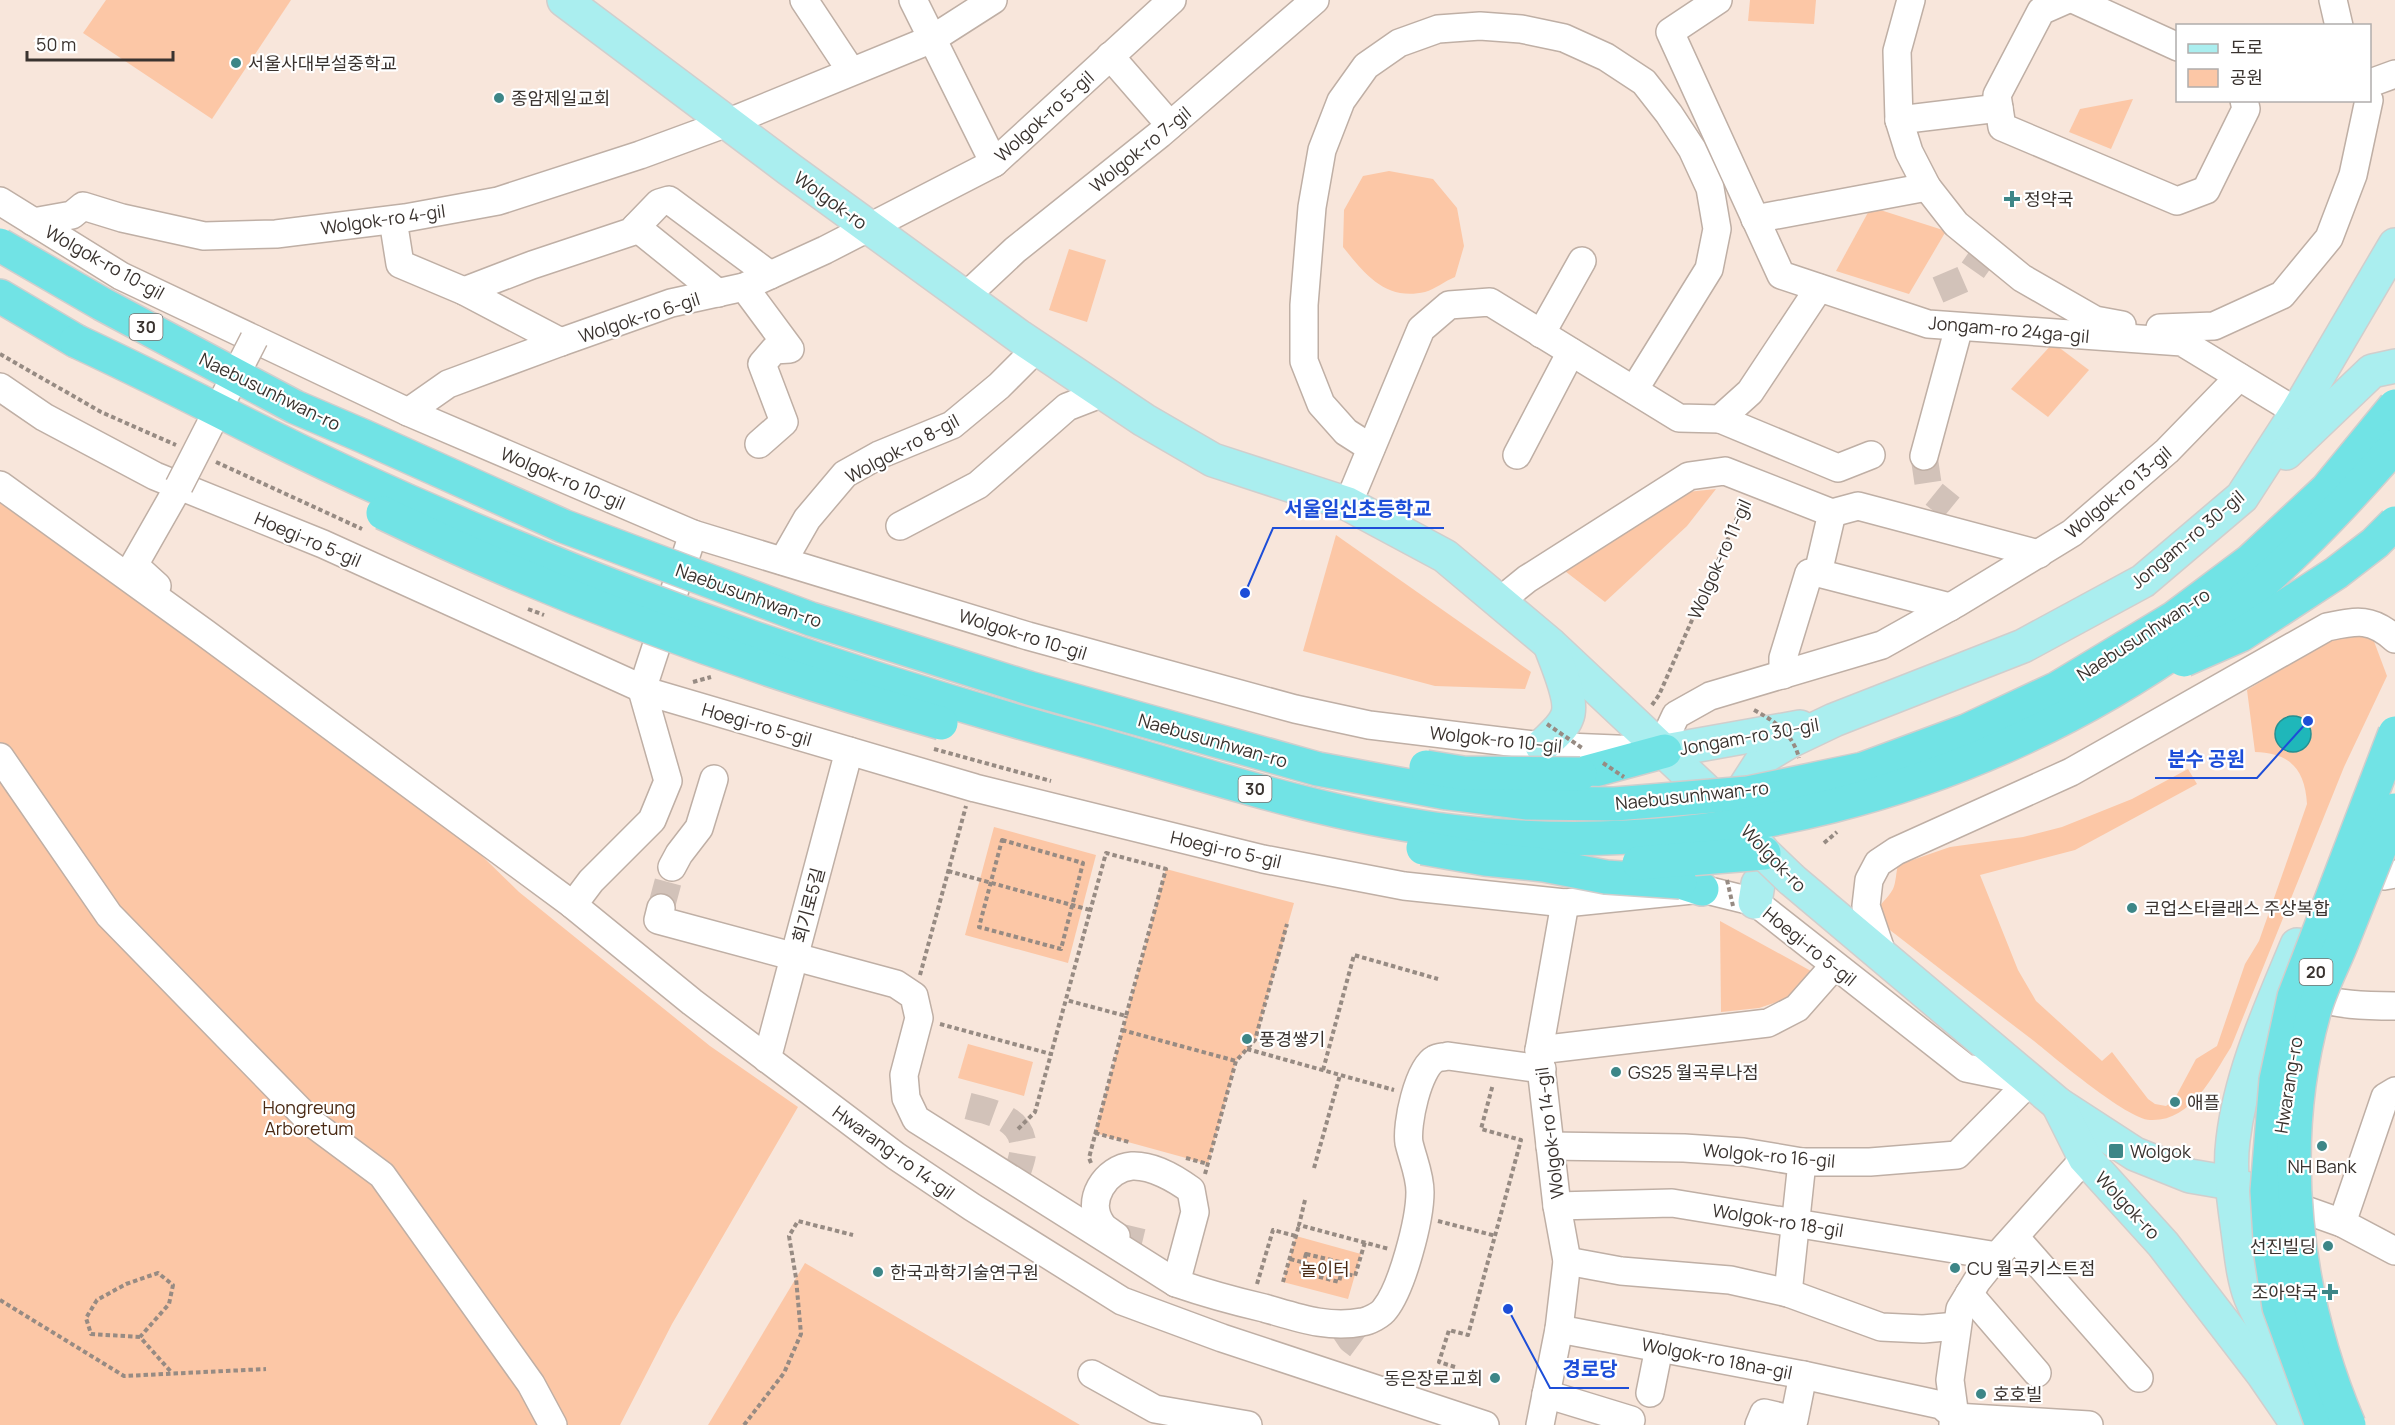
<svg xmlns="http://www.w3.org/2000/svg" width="2395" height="1425" font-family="Manrope,'Noto Sans KR',sans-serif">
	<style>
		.green { fill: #fcc7a6 }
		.water { fill: #1fb7ba; stroke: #278f90; stroke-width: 1.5 }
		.pier { fill: #f8e6db }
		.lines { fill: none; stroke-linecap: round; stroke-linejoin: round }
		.minor-tunnel { stroke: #d2c2b9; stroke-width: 27; stroke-dasharray: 27 14; stroke-linecap: butt }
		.minor-casing { stroke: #bfafa5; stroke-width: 30 }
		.major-casing { stroke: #d0cecd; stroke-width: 36 }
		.highway-casing { stroke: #d0cecd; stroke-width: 36 }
		.path { stroke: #978b83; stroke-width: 4; stroke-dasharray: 4.5 3; stroke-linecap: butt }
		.minor { stroke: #fff; stroke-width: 27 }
		.major { stroke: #aaeeef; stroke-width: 33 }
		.highway { stroke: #71e3e5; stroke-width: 33 }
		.minor-bridge-casing { stroke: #bfafa5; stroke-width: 30; stroke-linecap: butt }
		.major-bridge-casing { stroke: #d0cecd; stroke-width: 36; stroke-linecap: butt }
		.highway-bridge-casing { stroke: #d0cecd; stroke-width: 36; stroke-linecap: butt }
		.path-bridge { stroke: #978b83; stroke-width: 4; stroke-dasharray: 4.5 3; stroke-linecap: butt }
		.minor-bridge { stroke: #fff; stroke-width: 27 }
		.major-bridge { stroke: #aaeeef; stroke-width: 33 }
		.highway-bridge { stroke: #71e3e5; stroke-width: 33 }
		.poi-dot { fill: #3d8687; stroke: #fff; stroke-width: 2 }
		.labels { text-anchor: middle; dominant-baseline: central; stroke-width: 4.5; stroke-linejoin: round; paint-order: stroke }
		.shield { fill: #fff; stroke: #75706d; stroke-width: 1.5 }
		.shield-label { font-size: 16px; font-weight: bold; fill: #3a332f }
		.poi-label { font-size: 18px; fill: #3a332f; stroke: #fff; text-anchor: start }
		.street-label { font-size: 18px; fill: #3a332f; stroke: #fff }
		.park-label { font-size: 18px; fill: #4a2a14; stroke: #fff }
		.leader { fill: none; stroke: #1d4ed8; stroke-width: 2 }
		.callout-dot { fill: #1d4ed8; stroke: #fff; stroke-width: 2 }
		.callout-label { font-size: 20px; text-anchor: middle; font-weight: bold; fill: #1d4ed8; stroke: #fff; stroke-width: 4.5; stroke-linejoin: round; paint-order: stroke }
	</style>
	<rect width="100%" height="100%" fill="#f8e6db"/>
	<g class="green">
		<polygon points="106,0 291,0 212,119 83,33"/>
		<polygon points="1750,0 1816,0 1814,24 1748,21"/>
		<polygon points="2133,99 2111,149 2069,132 2080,109"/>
		<path d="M1389,171L1433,179L1457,208L1464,246L1455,277C1445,281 1435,289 1425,292C1385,301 1365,274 1343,247L1344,210L1363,176Z"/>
		<polygon points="1871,207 1946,231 1909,294 1836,271"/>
		<polygon points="1069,249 1106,260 1087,322 1049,310"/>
		<polygon points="2053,343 2089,370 2048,417 2011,389"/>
		<polygon points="1716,489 1687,526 1605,602 1561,568 1687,492"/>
		<polygon points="0,497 403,779 519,892 710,1046 798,1107 672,1324 620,1425 0,1425"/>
		<polygon points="1336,535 1531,672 1525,689 1435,686 1303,651"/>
		<path d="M2343,632L2372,636L2387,676L2344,767L2231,1047C2212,1077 2191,1122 2150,1120C2127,1119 2055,1058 2034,1041C1984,1003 1935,965 1886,927C1872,902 1883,907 1893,889C1896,883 1896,872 1898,865L1950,847L2023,837L2062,827L2132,799L2188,769L2197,784L2075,850L1980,875L2018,970L2036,1001L2102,1061L2112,1052L2148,1099L2155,1104L2166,1106L2174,1100L2196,1059L2217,1046L2245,964L2259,941L2307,804C2305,769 2290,753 2255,752L2247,690Z"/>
		<polygon points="994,827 1096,855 1068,963 965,935"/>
		<polygon points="1166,869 1294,903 1255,1040 1236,1061 1208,1164 1095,1133"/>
		<polygon points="1720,921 1811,971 1792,997 1759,1008 1721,1012"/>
		<polygon points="968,1044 1033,1062 1024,1096 958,1078"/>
		<polygon points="1296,1236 1361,1254 1348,1299 1283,1282"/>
		<polygon points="805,1263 1080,1425 708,1425"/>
	</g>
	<circle class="water" cx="2293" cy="734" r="18"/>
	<polygon class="pier" points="0,267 128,340 230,392 406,468 557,540 682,589 948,679 1300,784 1523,812 1621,817 1709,811 1819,787 1875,770 1962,737 2067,689 2181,624 2214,593 2270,525 2349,443 2395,380 2395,459 2347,512 2314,541 2181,642 2073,707 1964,759 1876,790 1817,806 1711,828 1623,834 1523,830 1420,817 1297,797 942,697 673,605 396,489 118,357 0,290"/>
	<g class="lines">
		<g class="minor-tunnel">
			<polyline points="1938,290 1968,277 1987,250"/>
			<polyline points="1924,456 1929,490 1951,508"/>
			<polyline points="661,908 672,867"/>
			<path d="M968,1106C991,1112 1024,1118 1023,1149C1023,1159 1017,1172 1014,1182"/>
			<polyline points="1116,1236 1145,1243"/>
			<polyline points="1341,1325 1351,1340 1367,1352"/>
		</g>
		<defs>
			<g id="minor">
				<polyline points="804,0 851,71"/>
				<polyline points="913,0 994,163"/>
				<polyline points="1718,0 1670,32 1781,275 1928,324 2182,342 2297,412"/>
				<polyline points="1911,0 1897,51 1899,120 1909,152 1927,187 1956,224 2022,278 2095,320 2122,325"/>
				<polyline points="2066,0 2041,11 1997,95 2002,127 2177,201 2206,190 2246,109 2244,100"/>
				<polyline points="2075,0 2178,47"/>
				<polyline points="2333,0 2339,26"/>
				<polyline points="1110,56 1170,125"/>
				<polyline points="2373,82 2395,74"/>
				<polyline points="1899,120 1999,108"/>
				<polyline points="0,201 121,276 408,412 693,534 1028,636 1295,709 1369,725 1542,746 1665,751 1668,732 1676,715 1710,696 1882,645 1957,603 2072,533 2167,451 2239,377"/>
				<polyline points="1755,219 1927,187"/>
				<polyline points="393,220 400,264 464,291 561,342 671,303 744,287 825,250 994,163 1172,0"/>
				<polyline points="33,222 72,215 83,206 122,218 204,236 276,234 405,218 498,201 640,155 727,123 932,39 993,0"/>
				<polyline points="636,227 718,293"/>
				<polyline points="744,287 790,349 774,350 762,364 784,422 759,444"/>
				<polyline points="464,291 532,265 631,232 659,203 669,200 770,275"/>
				<polyline points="965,297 1015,250 1160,134 1315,0"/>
				<polyline points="2160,328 2214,326 2282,295 2329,238 2353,175 2369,100"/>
				<polyline points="1541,334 1582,261"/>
				<polyline points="0,387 44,417 155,476 323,544 652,693 975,788 1263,859 1404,886 1565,903 1702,889 1755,902 1966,1068 2030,1081"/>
				<polyline points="408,412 448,384 561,342"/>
				<polyline points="1720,419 1838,468 1871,455"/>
				<polyline points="1371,448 1346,432 1321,404 1304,361 1304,305 1312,207 1322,150 1341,101 1366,66 1399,43 1438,29 1480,26 1521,29 1564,38 1606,57 1644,82 1669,114 1692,149 1710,188 1717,229 1709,269 1634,390"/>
				<polyline points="1517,455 1571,352"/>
				<polyline points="1924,456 1959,327"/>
				<polyline points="0,485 205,633 573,905"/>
				<polyline points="1348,504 1421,329 1449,305 1490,302 1679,418 1720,419 1750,392 1819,288"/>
				<polyline points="900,526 978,485 1067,407 1103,393"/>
				<polyline points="783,561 807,519 845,474 879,455 952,425 999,386 1037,348"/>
				<polyline points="1818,573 1832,513"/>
				<polyline points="157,586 134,565 179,486"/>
				<polyline points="1500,601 1527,579 1689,476 1725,471 1832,513 1858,506 2039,554"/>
				<polyline points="1783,675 1783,658 1809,573 1818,573 1950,607"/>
				<polyline points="642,690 668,781 652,820 591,881 573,905 692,1002 896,1156 972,1207 1122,1301 1222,1338 1485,1425"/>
				<polyline points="642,690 693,534"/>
				<polyline points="0,757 109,915 312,1123 382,1175 531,1384 553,1425"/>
				<polyline points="2355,866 2384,876 2395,874"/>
				<polyline points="672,867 679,854 699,828 714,779"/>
				<path d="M661,908L658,920L896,984L914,996L919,1018L904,1075L906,1098L916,1119L1176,1283C1205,1293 1234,1301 1264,1308C1296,1317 1328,1329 1362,1322C1369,1321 1381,1315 1385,1309C1402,1288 1420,1220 1420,1192C1420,1175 1413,1160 1409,1143C1406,1125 1418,1068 1435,1059C1438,1057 1445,1057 1448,1056L1542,1069"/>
				<path d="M1883,956L1866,906L1869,880L1878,863L1896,851L2071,772L2327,627C2356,621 2371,617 2395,639"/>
				<path d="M2307,995C2337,1005 2364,1006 2395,1006"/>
				<polyline points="1539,1050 1768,1023 1797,1008 1834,966"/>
				<polyline points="767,1059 849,751"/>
				<polyline points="1550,1146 1684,1148 1743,1152 1802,1162 1870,1162 1957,1155 2030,1081"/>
				<polyline points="2280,1201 2342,1223 2395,1251"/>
				<polyline points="1557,1206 1672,1203 1997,1256"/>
				<polyline points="2342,1223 2385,1097 2395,1091"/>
				<path d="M1116,1236C1112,1233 1105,1229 1102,1225C1084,1201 1106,1168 1132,1166C1152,1165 1176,1179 1191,1190L1195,1212L1176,1283"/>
				<polyline points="2015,1237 2139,1378"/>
				<polyline points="1567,1261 1621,1271 1730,1280 1788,1293 1881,1327 1923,1329 1957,1326"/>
				<polyline points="1788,1293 1802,1162"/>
				<polyline points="1969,1294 2037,1373"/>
				<polyline points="1559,1329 1803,1375 1941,1405 1965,1425"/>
				<polyline points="1092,1374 1155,1409 1248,1425"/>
				<polyline points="1650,1393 1659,1348"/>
				<polyline points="1546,1394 1631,1420"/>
				<polyline points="1955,1417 2089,1425"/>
				<polyline points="1953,1424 1955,1417 1950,1380 1960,1309 1977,1281 1997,1256 2085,1158"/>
				<polyline points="1540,1425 1559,1329 1567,1261 1557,1206 1539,1050 1565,903"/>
				<polyline points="1759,1425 1764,1413 1794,1420 1803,1375"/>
			</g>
			<g id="major">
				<polyline points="564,0 789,169 1020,337 1144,420 1213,460 1348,504 1445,556 1551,645 1735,818 1745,787 1765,756 1790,741 1834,720 2023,646 2143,581 2242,497 2297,412 2395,245"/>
				<polyline points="2286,453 2372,371 2395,366"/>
				<path d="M1542,746C1551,737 1563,728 1567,717C1574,701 1557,664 1551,647"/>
				<polyline points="1665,751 1800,727"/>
				<polyline points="1791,879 2058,1104 2135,1154 2190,1176 2231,1183 2252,1191"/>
				<polyline points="1755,902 1758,884"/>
				<polyline points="2058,1104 2085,1158 2163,1244 2263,1374 2298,1425"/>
				<path d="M2296,1372C2280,1349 2262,1324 2251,1298C2243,1278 2241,1252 2238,1231C2234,1201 2229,1171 2233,1140C2241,1072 2271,1008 2297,945"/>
			</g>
			<g id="highway">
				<polyline points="0,296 76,341"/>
				<polyline points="1580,774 1665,751"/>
				<polyline points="1680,882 1702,889"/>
			</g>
		</defs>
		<use href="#minor" class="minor-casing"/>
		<use href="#major" class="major-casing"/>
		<use href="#highway" class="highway-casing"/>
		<g class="path">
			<polyline points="0,354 101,412 176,445"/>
			<polyline points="216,462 362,529"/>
			<polyline points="528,609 544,615"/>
			<polyline points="693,682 711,677"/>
			<polyline points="1652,705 1659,695 1744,502"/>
			<polyline points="934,749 1051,781"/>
			<polygon points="1002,840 1083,863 1061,949 979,927"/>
			<polyline points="1824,843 1837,832"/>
			<polyline points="948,871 1090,910"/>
			<polyline points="920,975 966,806"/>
			<polyline points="940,1024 1051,1054 1106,853 1166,869 1126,1016 1066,1000"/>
			<polyline points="1122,1030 1236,1061"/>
			<polyline points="1247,1049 1394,1090"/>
			<polyline points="1323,1070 1354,955 1438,979"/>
			<polyline points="1018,1129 1035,1112 1051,1054"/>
			<polyline points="1095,1133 1129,1142"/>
			<polyline points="1186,1158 1208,1164"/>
			<polyline points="1091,1163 1089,1158 1126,1016"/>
			<polyline points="1314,1168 1340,1075"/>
			<polyline points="1205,1174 1236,1061 1255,1040 1287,924"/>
			<polyline points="1305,1200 1299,1225 1389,1249"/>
			<polyline points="1438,1221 1496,1236"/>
			<polygon points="1306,1254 1344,1263 1339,1282 1301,1272"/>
			<polyline points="1290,1259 1355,1276 1365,1242"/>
			<polyline points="1283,1282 1299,1225"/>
			<polyline points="1257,1284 1273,1230 1296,1236"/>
			<polyline points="0,1300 124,1376 266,1369"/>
			<polyline points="140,1337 91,1334 86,1318 97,1300 126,1284 158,1273 173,1285 169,1304 140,1337 172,1373"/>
			<polyline points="1455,1367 1439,1362 1449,1330 1468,1335 1521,1140 1481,1129 1493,1084"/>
			<polyline points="744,1425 784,1373 801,1334 796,1278 789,1236 798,1221 853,1235"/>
		</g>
		<use href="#minor" class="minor"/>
		<use href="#major" class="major"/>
		<use href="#highway" class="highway"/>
		<defs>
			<polyline id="minor-bridge" points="179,486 254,339"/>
			<polyline id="major-bridge" points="1746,831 1764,853 1791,879"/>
			<g id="highway-bridge">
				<polyline points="0,245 102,304 295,407 363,436 563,526 811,619 1029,688 1318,769 1447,793 1526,803 1615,804 1748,793 1863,769 1966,731 2058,688 2174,618 2250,561 2327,489 2395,406"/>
				<path d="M76,341C134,368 190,396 247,425C334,469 423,509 513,546C701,625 894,688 1090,742C1203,774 1318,813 1435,829C1703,865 1973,795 2193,639C2268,585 2334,516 2395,446"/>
				<path d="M383,513C563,600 749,668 941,723"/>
				<polyline points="2184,660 2241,635 2336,573 2375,543 2395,523"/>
				<polyline points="1426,767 1463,773 1580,774"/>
				<polyline points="1423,848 1485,859 1544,865 1606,877 1680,882"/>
				<polyline points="1639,863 1764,853"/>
				<polyline points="2322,1425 2279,1307 2271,1255 2267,1191 2276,1080 2294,997 2395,733"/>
				<path d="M2349,1425C2295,1298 2276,1147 2314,1012C2320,989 2332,967 2341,945C2359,900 2377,855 2395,810"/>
			</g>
		</defs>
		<use href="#minor-bridge" class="minor-bridge-casing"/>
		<use href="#major-bridge" class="major-bridge-casing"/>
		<use href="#highway-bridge" class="highway-bridge-casing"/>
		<g class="path-bridge">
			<path d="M1754,710C1775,721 1793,734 1799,758"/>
			<polyline points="1547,724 1582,748"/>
			<polyline points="1603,763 1624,777"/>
			<polyline points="1727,880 1733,906"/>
		</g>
		<use href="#minor-bridge" class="minor-bridge"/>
		<use href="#major-bridge" class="major-bridge"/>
		<use href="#highway-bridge" class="highway-bridge"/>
	</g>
	<g class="poi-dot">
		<circle cx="236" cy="63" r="6"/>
		<circle cx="499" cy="98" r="6"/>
		<path d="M2009 190h6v6h6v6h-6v6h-6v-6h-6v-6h6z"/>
		<circle cx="2132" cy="908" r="6"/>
		<circle cx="1247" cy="1039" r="6"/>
		<circle cx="1616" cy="1072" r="6"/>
		<circle cx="2175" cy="1102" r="6"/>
		<circle cx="2322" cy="1146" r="6"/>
		<rect x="2108" y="1143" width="16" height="16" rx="3"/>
		<circle cx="2328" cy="1246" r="6"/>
		<circle cx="1955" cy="1268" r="6"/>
		<circle cx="878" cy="1272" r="6"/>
		<path d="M2327 1283h6v6h6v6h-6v6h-6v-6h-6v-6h6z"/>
		<circle cx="1495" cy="1378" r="6"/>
		<circle cx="1981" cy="1394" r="6"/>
	</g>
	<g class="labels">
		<g class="shield">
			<rect x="129.5" y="314" width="33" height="26" rx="4.5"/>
			<rect x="1238.5" y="776" width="33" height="26" rx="4.5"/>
			<rect x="2299.5" y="959" width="33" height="26" rx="4.5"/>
		</g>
		<g class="shield-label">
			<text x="146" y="327">30</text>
			<text x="1255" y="789">30</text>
			<text x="2316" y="972">20</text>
		</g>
		<g class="poi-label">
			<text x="248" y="63">서울사대부설중학교</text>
			<text x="511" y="98">종암제일교회</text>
			<text x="2024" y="199">정약국</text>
			<text x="2144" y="908">코업스타클래스 주상복합</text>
			<text x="1259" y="1039">풍경쌓기</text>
			<text x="1628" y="1072">GS25 월곡루나점</text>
			<text x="2187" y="1102">애플</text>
			<text x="2130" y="1151">Wolgok</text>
			<text x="2322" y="1166" text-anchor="middle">NH Bank</text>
			<text x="2316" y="1246" text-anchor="end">선진빌딩</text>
			<text x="1967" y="1268">CU 월곡키스트점</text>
			<text x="890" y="1272">한국과학기술연구원</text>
			<text x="2318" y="1292" text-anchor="end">조아약국</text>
			<text x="1483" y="1378" text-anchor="end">동은장로교회</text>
			<text x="1993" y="1394">호호빌</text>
		</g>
		<g class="street-label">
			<text transform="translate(1044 116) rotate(-42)">Wolgok-ro 5-gil</text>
			<text transform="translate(1140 149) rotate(-39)">Wolgok-ro 7-gil</text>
			<text transform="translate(831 200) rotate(36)">Wolgok-ro</text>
			<text transform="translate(383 219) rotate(-8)">Wolgok-ro 4-gil</text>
			<text transform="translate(105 262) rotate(29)">Wolgok-ro 10-gil</text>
			<text transform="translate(639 317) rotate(-18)">Wolgok-ro 6-gil</text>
			<text transform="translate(2009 329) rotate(5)">Jongam-ro 24ga-gil</text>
			<text transform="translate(270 391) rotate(26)">Naebusunhwan-ro</text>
			<text transform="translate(902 448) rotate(-28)">Wolgok-ro 8-gil</text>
			<text transform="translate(563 478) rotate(23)">Wolgok-ro 10-gil</text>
			<text transform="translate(2118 492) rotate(-40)">Wolgok-ro 13-gil</text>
			<text transform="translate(308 539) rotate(23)">Hoegi-ro 5-gil</text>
			<text transform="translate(2187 539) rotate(-40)">Jongam-ro 30-gil</text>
			<text transform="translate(1719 559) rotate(-66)">Wolgok-ro 11-gil</text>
			<text transform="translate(749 595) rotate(20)">Naebusunhwan-ro</text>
			<text transform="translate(1023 634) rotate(17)">Wolgok-ro 10-gil</text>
			<text transform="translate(2143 634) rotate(-33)">Naebusunhwan-ro</text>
			<text transform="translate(757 724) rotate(16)">Hoegi-ro 5-gil</text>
			<text transform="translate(1749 736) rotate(-10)">Jongam-ro 30-gil</text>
			<text transform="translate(1496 739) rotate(6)">Wolgok-ro 10-gil</text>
			<text transform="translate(1213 740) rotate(16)">Naebusunhwan-ro</text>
			<text transform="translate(1692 795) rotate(-6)">Naebusunhwan-ro</text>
			<text transform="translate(1226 849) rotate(13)">Hoegi-ro 5-gil</text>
			<text transform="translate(1774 858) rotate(46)">Wolgok-ro</text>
			<text transform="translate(808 905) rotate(-75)">회기로5길</text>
			<text transform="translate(1810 946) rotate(39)">Hoegi-ro 5-gil</text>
			<text transform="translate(2288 1085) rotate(-81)">Hwarang-ro</text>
			<text transform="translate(1549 1133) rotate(-97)">Wolgok-ro 14-gil</text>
			<text transform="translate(894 1152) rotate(36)">Hwarang-ro 14-gil</text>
			<text transform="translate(1769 1155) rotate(5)">Wolgok-ro 16-gil</text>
			<text transform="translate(2128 1205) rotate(47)">Wolgok-ro</text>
			<text transform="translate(1778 1220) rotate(9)">Wolgok-ro 18-gil</text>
			<text transform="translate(1717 1358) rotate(11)">Wolgok-ro 18na-gil</text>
		</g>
		<g class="park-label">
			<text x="309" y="1107">Hongreung<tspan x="309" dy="21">Arboretum</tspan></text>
			<text x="1325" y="1269">놀이터</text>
		</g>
	</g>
	<path class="leader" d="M1245 593L1273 528H1444M2308 721L2257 778H2155M1508 1309L1550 1388H1629"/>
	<g class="callout-dot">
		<circle cx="1245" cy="593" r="6"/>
		<circle cx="2308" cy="721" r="6"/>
		<circle cx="1508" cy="1309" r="6"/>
	</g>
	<g class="callout-label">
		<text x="1358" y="516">서울일신초등학교</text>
		<text x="2206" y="766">분수 공원</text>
		<text x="1590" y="1376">경로당</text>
	</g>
	<rect x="2176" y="24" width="195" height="78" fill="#ffffff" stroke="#b0adac" stroke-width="1.5"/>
	<rect x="2188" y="44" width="30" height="9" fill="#aaeeef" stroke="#b0adac" stroke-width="1.5"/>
	<text x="2230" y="54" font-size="18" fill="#3a332f">도로</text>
	<rect x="2188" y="69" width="30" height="18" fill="#fcc7a6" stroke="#b0adac" stroke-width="1.5"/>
	<text x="2230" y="84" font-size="18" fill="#3a332f">공원</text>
	<path d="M27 51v9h146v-9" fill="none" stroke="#3a332f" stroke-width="3"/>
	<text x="36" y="51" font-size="18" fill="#3a332f" stroke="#ffffff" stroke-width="4.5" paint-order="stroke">50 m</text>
</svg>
